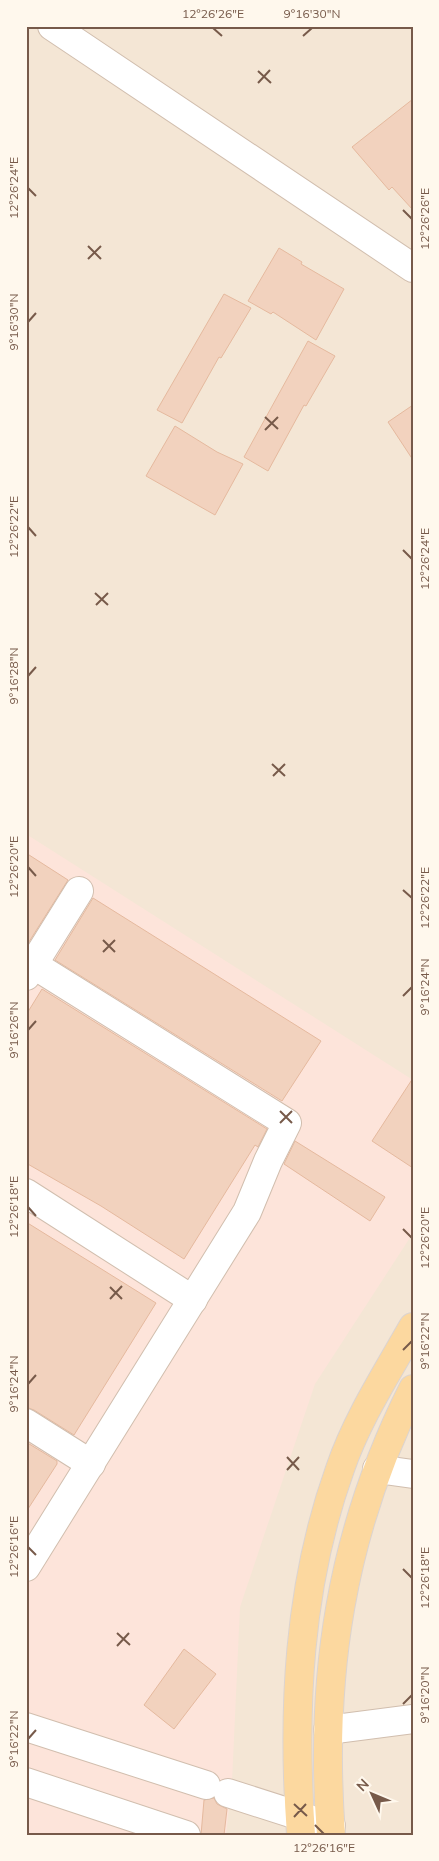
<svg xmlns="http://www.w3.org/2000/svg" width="439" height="1861" font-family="Mulish,sans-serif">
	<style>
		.residential { fill: #f4e6d5 }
		.commercial { fill: #fde4da }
		.building { fill: #f2d2be; stroke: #e5b99e }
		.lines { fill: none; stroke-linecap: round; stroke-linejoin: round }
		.minor-casing { stroke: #d1beae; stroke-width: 30 }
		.major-casing { stroke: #dcd4d0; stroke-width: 30 }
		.minor { stroke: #fff; stroke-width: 28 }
		.major { stroke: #fcd89f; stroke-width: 28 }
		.ticks { fill: none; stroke: #775a4a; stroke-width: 2 }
		.neatline { fill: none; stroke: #775a4a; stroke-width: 2 }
		.ticks-label { font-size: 12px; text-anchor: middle; fill: #775a4a }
	</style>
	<rect width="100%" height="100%" fill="#fdf4e6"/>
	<rect class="residential" x="26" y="26" width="387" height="1809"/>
	<polygon class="commercial" points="26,834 413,1080 413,1233 315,1384 240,1607 232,1782 226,1835 26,1835"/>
	<g class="building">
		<polygon points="413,99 413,210 392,187 389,190 352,147"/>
		<polygon points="279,248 302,262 301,264 344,289 316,340 273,312 271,314 248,301"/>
		<polygon points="224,294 251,308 221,358 219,357 182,423 157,410"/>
		<polygon points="308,341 335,356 306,406 304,405 268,471 244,457"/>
		<polygon points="413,405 413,460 388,422"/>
		<polygon points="175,426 217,452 243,464 215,515 146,476"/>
		<polygon points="26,853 68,880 27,945 26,944"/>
		<polygon points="93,898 321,1041 282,1101 55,960"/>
		<polygon points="42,989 267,1129 258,1147 255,1145 184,1259 101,1206 26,1163 26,1015"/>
		<polygon points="413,1078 413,1168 372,1141"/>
		<polygon points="295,1141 385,1197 370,1221 284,1164"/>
		<polygon points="26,1222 156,1303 74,1435 34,1410 26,1407"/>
		<polygon points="26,1442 57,1461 57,1464 26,1512"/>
		<polygon points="184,1649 216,1674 174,1729 144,1705"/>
		<polygon points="214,1798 217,1804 227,1809 224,1835 201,1835 204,1800"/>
	</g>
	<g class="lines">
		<defs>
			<g id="minor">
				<polyline points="52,26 413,268"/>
				<polyline points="26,960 287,1123 268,1161 247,1212 26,1567"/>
				<polyline points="26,976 79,891"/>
				<polyline points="26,1193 193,1300"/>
				<polyline points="26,1423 91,1464"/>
				<polyline points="377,1469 413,1474"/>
				<polyline points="26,1727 206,1785"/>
				<polyline points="328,1730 413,1719"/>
				<polyline points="26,1782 186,1835"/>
				<polyline points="228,1793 331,1826"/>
			</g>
			<g id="major">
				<path d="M301,1835C292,1711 298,1586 340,1469C357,1419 387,1373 413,1327"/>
				<path d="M331,1835C319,1676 341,1532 413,1389"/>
			</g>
		</defs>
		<use href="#minor" class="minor-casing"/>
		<use href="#major" class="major-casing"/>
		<use href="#minor" class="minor"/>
		<use href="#major" class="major"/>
	</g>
	<path class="ticks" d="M213,28L222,36M303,36L312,28M258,71L271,83M258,83L270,70M28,188L36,196M403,210L412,219M88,246L101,259M88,259L101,246M28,322L36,313M265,417L278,429M265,430L278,417M28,527L36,536M403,550L412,559M95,593L108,605M96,605L108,593M28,676L36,667M272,764L285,776M273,776L285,764M28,867L36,876M403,890L412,898M103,940L115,952M103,952L115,940M403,996L412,987M28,1030L36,1021M280,1111L292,1123M280,1123L292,1111M28,1207L36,1216M403,1229L412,1238M110,1287L122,1299M110,1299L122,1286M403,1350L412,1341M28,1384L36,1375M287,1457L299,1470M287,1470L299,1457M28,1547L36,1555M403,1569L412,1578M117,1633L130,1645M117,1646L129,1633M403,1704L412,1695M28,1739L36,1730M294,1804L307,1816M294,1817L306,1804M315,1825L324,1834"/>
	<rect width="439" height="1861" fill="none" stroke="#fff8ed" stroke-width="55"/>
	<g transform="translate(372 1794) rotate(314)" stroke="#fff8ed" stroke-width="4" paint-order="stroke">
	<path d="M0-4L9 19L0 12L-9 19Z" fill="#775a4a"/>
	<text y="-8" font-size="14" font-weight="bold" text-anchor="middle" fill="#775a4a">N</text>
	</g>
	<rect x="28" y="28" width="384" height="1806" class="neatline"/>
	<g class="ticks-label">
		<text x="213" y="18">12°26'26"E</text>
		<text x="312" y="18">9°16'30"N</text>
		<text transform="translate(14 188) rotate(-90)" y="4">12°26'24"E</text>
		<text transform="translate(425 219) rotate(-90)" y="4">12°26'26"E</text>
		<text transform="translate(14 322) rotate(-90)" y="4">9°16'30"N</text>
		<text transform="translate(14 527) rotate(-90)" y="4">12°26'22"E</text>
		<text transform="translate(425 559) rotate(-90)" y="4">12°26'24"E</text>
		<text transform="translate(14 676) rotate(-90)" y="4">9°16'28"N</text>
		<text transform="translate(14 867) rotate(-90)" y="4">12°26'20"E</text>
		<text transform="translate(425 898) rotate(-90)" y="4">12°26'22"E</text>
		<text transform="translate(425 987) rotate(-90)" y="4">9°16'24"N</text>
		<text transform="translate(14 1030) rotate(-90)" y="4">9°16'26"N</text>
		<text transform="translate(14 1207) rotate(-90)" y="4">12°26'18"E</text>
		<text transform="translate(425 1238) rotate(-90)" y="4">12°26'20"E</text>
		<text transform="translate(425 1341) rotate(-90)" y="4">9°16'22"N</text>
		<text transform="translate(14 1384) rotate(-90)" y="4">9°16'24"N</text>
		<text transform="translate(14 1547) rotate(-90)" y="4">12°26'16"E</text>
		<text transform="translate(425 1578) rotate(-90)" y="4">12°26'18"E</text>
		<text transform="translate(425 1695) rotate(-90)" y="4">9°16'20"N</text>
		<text transform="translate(14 1739) rotate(-90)" y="4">9°16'22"N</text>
		<text x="324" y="1852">12°26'16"E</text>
	</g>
</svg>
